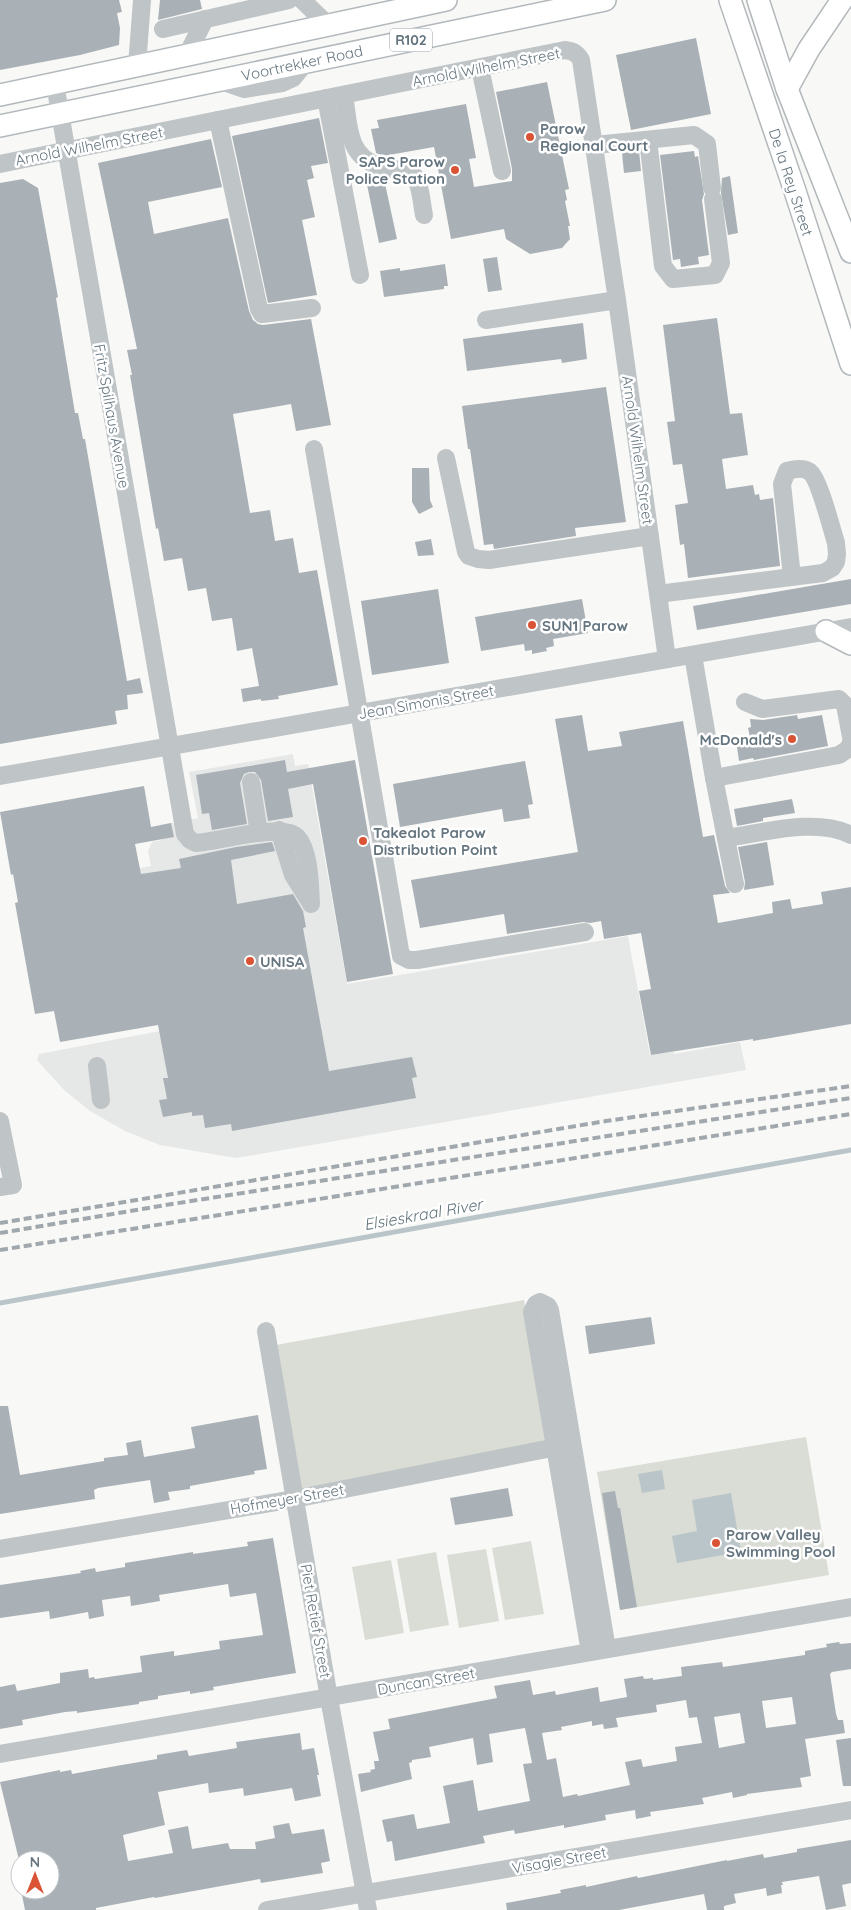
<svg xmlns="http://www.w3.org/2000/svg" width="851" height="1910" font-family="Quicksand,sans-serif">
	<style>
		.built { fill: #e6e7e7 }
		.green { fill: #d9ddd5 }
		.water { fill: #bac5c9 }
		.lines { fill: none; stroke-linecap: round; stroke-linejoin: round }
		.stream { stroke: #bac5c9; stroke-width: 5 }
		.building { fill: #a9b1b6; fill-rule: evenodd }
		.major-casing { stroke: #b3b8bc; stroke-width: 24 }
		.minor { stroke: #bfc4c7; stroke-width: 18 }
		.major { stroke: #fff; stroke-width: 21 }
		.rail { stroke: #a1a8ad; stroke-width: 4; stroke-dasharray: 8 4; stroke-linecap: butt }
		.poi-dot { fill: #da5335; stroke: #fff; stroke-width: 2 }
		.labels { text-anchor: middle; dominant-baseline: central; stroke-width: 5; stroke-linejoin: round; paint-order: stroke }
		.shield { fill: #fff; stroke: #939ea5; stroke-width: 1 }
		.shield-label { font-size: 14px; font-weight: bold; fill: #65757f }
		.street-label { font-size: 15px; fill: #65757f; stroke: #fff }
		.poi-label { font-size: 15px; font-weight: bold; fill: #65757f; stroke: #fff; text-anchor: start }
		.water-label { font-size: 16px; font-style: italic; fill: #60747a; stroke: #fff }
	</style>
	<rect width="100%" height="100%" fill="#f8f8f6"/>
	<polygon class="built" points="293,754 295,766 308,764 347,984 628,936 650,1055 674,1052 674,1054 740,1042 746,1070 236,1158 160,1145 125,1131 90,1111 63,1089 37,1060 39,1054 160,1031 140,868 151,866 148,851 152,842 162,840 160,825 198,818 189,772"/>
	<g class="green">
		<polygon points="524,1300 547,1431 544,1442 301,1489 276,1345"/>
		<polygon points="806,1437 829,1575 620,1610 597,1472"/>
		<polygon points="531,1541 544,1614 505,1620 492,1548"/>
		<polygon points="486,1549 499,1621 459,1628 447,1555"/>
		<polygon points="436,1552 449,1625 410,1632 397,1559"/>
		<polygon points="391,1560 404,1633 365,1640 352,1567"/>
	</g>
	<g class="water">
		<polygon points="662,1470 665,1489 642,1493 638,1474"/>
		<polygon points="731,1493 741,1552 677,1563 672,1536 697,1531 692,1500"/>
	</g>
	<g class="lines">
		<polyline class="stream" points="0,1303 851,1150"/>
	</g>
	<g class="building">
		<polygon points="0,0 119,0 122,12 117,13 120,28 119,45 80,55 0,70"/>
		<polygon points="160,0 200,0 202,9 158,20"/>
		<polygon points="696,38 711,114 631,130 616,55"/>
		<polygon points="547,82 569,189 565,190 567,200 565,201 570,226 568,226 570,239 562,248 530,254 506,239 504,229 451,239 434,147 383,156 376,153 371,129 379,128 377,120 466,104 476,158 469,159 474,187 512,181 512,169 496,92"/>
		<polygon points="319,118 328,163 311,166 314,178 307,180 315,217 302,220 317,295 268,303 232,136"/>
		<polygon points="211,139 222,187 148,202 154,234 228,218 249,311 253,320 258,324 263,325 311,319 331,425 296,431 291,404 233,414 250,513 270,510 275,541 293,538 299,573 317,570 338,685 278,696 279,699 261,701 261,699 243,702 241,689 259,686 252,648 237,651 232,618 212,621 206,588 188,591 182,558 164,561 158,528 156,529 130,375 132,375 127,350 137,349 98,163"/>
		<polygon points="639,151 641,171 624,173 622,153"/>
		<polygon points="694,151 695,157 698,156 704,194 702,200 709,255 698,257 699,264 681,267 680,259 673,260 660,155"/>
		<polygon points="370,174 384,179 397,239 379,243 365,175"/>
		<polygon points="730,176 738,233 728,235 721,193 722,178"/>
		<polygon points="23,179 38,188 58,297 56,298 75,413 78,413 83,439 85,439 127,681 140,678 143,693 127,695 128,709 115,711 117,724 0,744 0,183"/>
		<polygon points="497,257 502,290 488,292 483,259"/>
		<polygon points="445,264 448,286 444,286 444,289 384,297 380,271 400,268 400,271"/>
		<polygon points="717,318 730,414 742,413 748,455 722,459 726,489 753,485 755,495 759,494 760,500 773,498 780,566 688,578 684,544 680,545 675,505 688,503 682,464 673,465 667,422 675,421 663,325"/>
		<polygon points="583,323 587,359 562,363 561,359 467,371 463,339"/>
		<polygon points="606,387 626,522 575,528 576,536 494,549 493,544 484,545 470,449 468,449 462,406"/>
		<polygon points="412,468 429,468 430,500 433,507 419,514 412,502"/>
		<polygon points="431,539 434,555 418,556 415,542"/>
		<polygon points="851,579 851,604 697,630 693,606"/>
		<polygon points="438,589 449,663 372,675 361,601"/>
		<polygon points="582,599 588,633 553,639 554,646 546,648 547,651 532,654 532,650 525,651 524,644 481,651 475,617"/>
		<polygon points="582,715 588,751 622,746 619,732 683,721 703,837 714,835 725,886 730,893 713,895 718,923 773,913 772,902 790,899 792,909 823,904 821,892 851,887 851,1024 753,1041 753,1039 651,1055 639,991 651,989 641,933 604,939 601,921 590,923 583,922 507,934 504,914 420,928 411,880 578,852 555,719"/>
		<polygon points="797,715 798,719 822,715 828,746 754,760 753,758 739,761 736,740 750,737 748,728 751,727 750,719 763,720"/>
		<polygon points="285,760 287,772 355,760 393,974 347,982 313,784 288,789 293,817 268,821 261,780 255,772 249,772 244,774 240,783 247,824 212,830 209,813 202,814 196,775"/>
		<polygon points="525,761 533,804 528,805 530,818 504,822 502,809 400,827 393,784"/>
		<polygon points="144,786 151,827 171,823 174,837 135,844 141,874 181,868 179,859 236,847 272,842 275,851 231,860 237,904 293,894 303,911 306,927 303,928 329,1071 412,1057 417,1077 412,1078 416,1098 232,1131 231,1124 205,1128 203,1115 192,1116 192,1112 163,1117 159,1100 167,1099 163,1078 168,1078 158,1025 60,1042 54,1011 35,1014 15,903 18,902 13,874 11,875 0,812"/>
		<polygon points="792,799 795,813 763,818 763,821 737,826 734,809"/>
		<polygon points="767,842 774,885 744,890 745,882 738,847"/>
		<polygon points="651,1317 655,1344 589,1354 585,1326"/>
		<polygon points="0,1406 8,1406 20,1475 104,1461 104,1458 128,1455 126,1443 141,1440 144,1457 195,1448 191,1427 258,1415 267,1469 254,1471 255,1474 190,1486 190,1489 168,1492 170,1500 154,1503 150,1480 98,1488 94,1490 95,1499 0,1514"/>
		<polygon points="508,1488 513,1516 455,1525 450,1498"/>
		<polygon points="615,1491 618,1508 620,1508 637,1607 620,1610 602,1493"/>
		<polygon points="273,1538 296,1673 213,1687 214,1690 190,1694 190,1691 158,1696 158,1699 139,1702 139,1704 77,1713 77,1711 65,1712 22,1720 23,1725 0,1729 0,1687 15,1684 17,1691 60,1683 60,1673 88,1669 89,1678 94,1677 95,1679 142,1672 140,1656 174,1651 174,1656 220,1649 219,1641 263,1635 256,1593 230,1597 228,1584 159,1595 160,1601 131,1606 130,1596 102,1600 104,1616 89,1619 88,1612 50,1619 49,1611 0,1618 0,1585 81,1573 80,1571 95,1568 96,1572 125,1567 125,1563 193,1552 193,1554 248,1546 247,1542"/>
		<path d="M839,1642L840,1644L851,1643V1669L832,1672L830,1674L836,1714L838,1720H843L845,1733L805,1739L811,1776L800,1778L802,1787L747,1794V1795L733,1798L732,1792L702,1798L704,1804L650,1812L651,1816L636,1819L635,1810L605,1815L606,1820L564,1828V1825L515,1834L514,1830L483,1836L485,1843L395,1861L392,1841L387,1842L382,1820L414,1814L417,1829L450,1823L443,1786L473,1780L478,1811L530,1801L523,1764L532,1763L525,1728L489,1734L493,1762L477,1765L473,1738L429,1747L431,1757L412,1760V1762L409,1763L412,1779L361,1792L358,1774L371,1772L370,1770L375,1769L374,1761H379L373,1732L390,1729L388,1719L497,1698L494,1686L530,1680L533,1695L555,1691L556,1695L598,1687L600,1702L627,1697L624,1679L643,1676L644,1679L653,1678V1680L682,1676L681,1667L722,1662L723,1667L805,1655V1651L827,1647L826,1644ZM792,1697L796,1724L766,1728L762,1701ZM686,1700L689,1718L697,1717L702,1743L675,1747L677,1761L643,1767L641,1759L625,1762L630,1785L578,1796L577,1794L563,1797L556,1758L547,1760L542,1733L562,1730L561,1727L592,1721V1726L603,1724L604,1729L618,1727L616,1718L657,1712L656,1705ZM740,1713L745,1743L719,1748L714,1717Z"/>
		<polygon points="300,1733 302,1750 314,1748 319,1775 317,1775 321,1796 295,1801 292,1788 244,1796 243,1788 209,1793 208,1783 158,1792 165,1825 123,1835 128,1861 173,1853 168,1830 188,1826 192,1849 228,1843 230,1849 256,1849 255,1842 275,1838 273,1826 289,1823 292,1834 324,1829 330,1861 321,1863 323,1873 261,1883 260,1879 155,1898 154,1897 96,1908 96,1910 25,1910 21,1890 50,1890 50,1860 19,1860 0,1782 60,1770 60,1772 71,1770 72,1774 116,1766 157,1759 157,1755 187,1750 189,1756 237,1748 236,1742"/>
		<polygon points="851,1738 851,1786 843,1786 836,1740"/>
		<polygon points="851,1840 851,1883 842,1885 846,1906 826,1910 819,1876 782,1882 783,1885 781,1885 782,1893 767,1896 766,1888 734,1894 736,1903 724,1906 724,1910 707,1910 704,1894 619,1910 507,1910 506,1903 561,1893 560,1890 586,1885 586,1887 637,1876 638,1878 727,1860 727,1861 763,1854 764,1858 797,1852 797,1849"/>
	</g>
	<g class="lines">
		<defs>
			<g id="major">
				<polyline points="730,0 795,191 851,364"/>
				<polyline points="758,0 787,89 851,252"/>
				<polyline points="787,89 809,49 842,0"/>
				<polyline points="0,95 446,0"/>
				<polyline points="0,126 605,0"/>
				<polyline points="826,631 851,644"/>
			</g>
		</defs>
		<use href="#major" class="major-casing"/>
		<g class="minor">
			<polyline points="302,0 328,25"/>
			<polyline points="163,29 289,0"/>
			<polyline points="187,55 205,19"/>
			<polyline points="137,66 142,0"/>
			<polyline points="480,68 502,171"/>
			<polyline points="218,80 244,89 282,83 293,78 306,62"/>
			<path d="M55,84L185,834L190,840L196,843C218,842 283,822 297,837C310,851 310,886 311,904"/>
			<path d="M344,95C349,123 346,156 379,166C389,170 399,169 409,170C421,179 421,201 424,215"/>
			<polyline points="326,98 360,275"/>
			<polyline points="218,120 259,309 262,314 312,308"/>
			<polyline points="648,140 663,266 673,279 715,275 721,263 713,199"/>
			<polyline points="595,145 694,135 707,144 712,188"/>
			<path d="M0,164L565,50C573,51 577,53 581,60L617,300L667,659"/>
			<polyline points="486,320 617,300"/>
			<polyline points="314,449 401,956 409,960 417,960 585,932"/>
			<polyline points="446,458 466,552 469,556 478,559 489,560 650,536"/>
			<path d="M658,594L823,573L832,568L836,562L837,554L836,543C832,530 819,479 810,472C804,467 794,469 787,471L782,484L792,577"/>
			<polyline points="693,655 714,778 735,884"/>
			<polyline points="745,702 762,709 839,699 845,705 851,737"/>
			<polyline points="0,776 851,627"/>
			<polyline points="714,778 839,755 848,749 851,743"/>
			<polyline points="251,782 259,833"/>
			<polyline points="279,830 293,875 310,902"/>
			<path d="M726,838C763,833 817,817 851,835"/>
			<polyline points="97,1066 101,1100"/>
			<polyline points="0,1121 13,1185 0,1187"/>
			<polyline points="266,1331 329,1698 368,1910"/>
			<polyline points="0,1549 294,1499 567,1445"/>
			<polyline points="590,1652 532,1312 536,1304 540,1302 548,1306 550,1310 607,1649"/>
			<polyline points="0,1754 851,1607"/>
			<polyline points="267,1910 851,1810"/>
		</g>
		<use href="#major" class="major"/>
		<g class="rail">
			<polyline points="0,1223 606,1121 851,1086"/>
			<polyline points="0,1233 172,1204 851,1098"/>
			<polyline points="0,1250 851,1114"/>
		</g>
	</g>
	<g class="poi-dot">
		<circle cx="530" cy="137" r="5"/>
		<circle cx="455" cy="170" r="5"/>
		<circle cx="532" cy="625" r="5"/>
		<circle cx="792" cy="739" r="5"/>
		<circle cx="363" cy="841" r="5"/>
		<circle cx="250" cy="961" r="5"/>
		<circle cx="716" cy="1543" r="5"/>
	</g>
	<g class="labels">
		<rect class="shield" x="390" y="28.5" width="42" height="23" rx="4"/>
		<g class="shield-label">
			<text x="411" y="40">R102</text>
		</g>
		<g class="street-label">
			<text transform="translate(302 63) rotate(-12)">Voortrekker Road</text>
			<text transform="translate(486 67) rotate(-11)">Arnold Wilhelm Street</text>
			<text transform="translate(89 146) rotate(-11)">Arnold Wilhelm Street</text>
			<text transform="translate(791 182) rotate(72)">De la Rey Street</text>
			<text transform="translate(112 416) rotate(80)">Fritz Spilhaus Avenue</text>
			<text transform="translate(638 450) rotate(82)">Arnold Wilhelm Street</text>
			<text transform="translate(426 702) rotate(-10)">Jean Simonis Street</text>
			<text transform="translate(287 1499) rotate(-10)">Hofmeyer Street</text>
			<text transform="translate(316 1621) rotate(80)">Piet Retief Street</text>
			<text transform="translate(426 1681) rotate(-10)">Duncan Street</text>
			<text transform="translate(559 1860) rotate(-10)">Visagie Street</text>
		</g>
		<g class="poi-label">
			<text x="540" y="128">Parow<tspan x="540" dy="17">Regional Court</tspan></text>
			<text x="445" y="161" text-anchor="end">SAPS Parow<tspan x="445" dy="17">Police Station</tspan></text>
			<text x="542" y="625">SUN1 Parow</text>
			<text x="782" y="739" text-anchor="end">McDonald's</text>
			<text x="373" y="832">Takealot Parow<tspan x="373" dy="17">Distribution Point</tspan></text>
			<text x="260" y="961">UNISA</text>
			<text x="726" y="1534">Parow Valley<tspan x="726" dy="17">Swimming Pool</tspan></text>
		</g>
		<g class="water-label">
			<text transform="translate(423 1214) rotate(-10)">Elsieskraal River</text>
		</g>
	</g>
	<g transform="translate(35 1875)"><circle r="24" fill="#ffffff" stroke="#c1c8cc"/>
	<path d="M0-4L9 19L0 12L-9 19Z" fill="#da5335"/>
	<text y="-8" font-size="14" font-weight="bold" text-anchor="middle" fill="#65757f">N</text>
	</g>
</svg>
